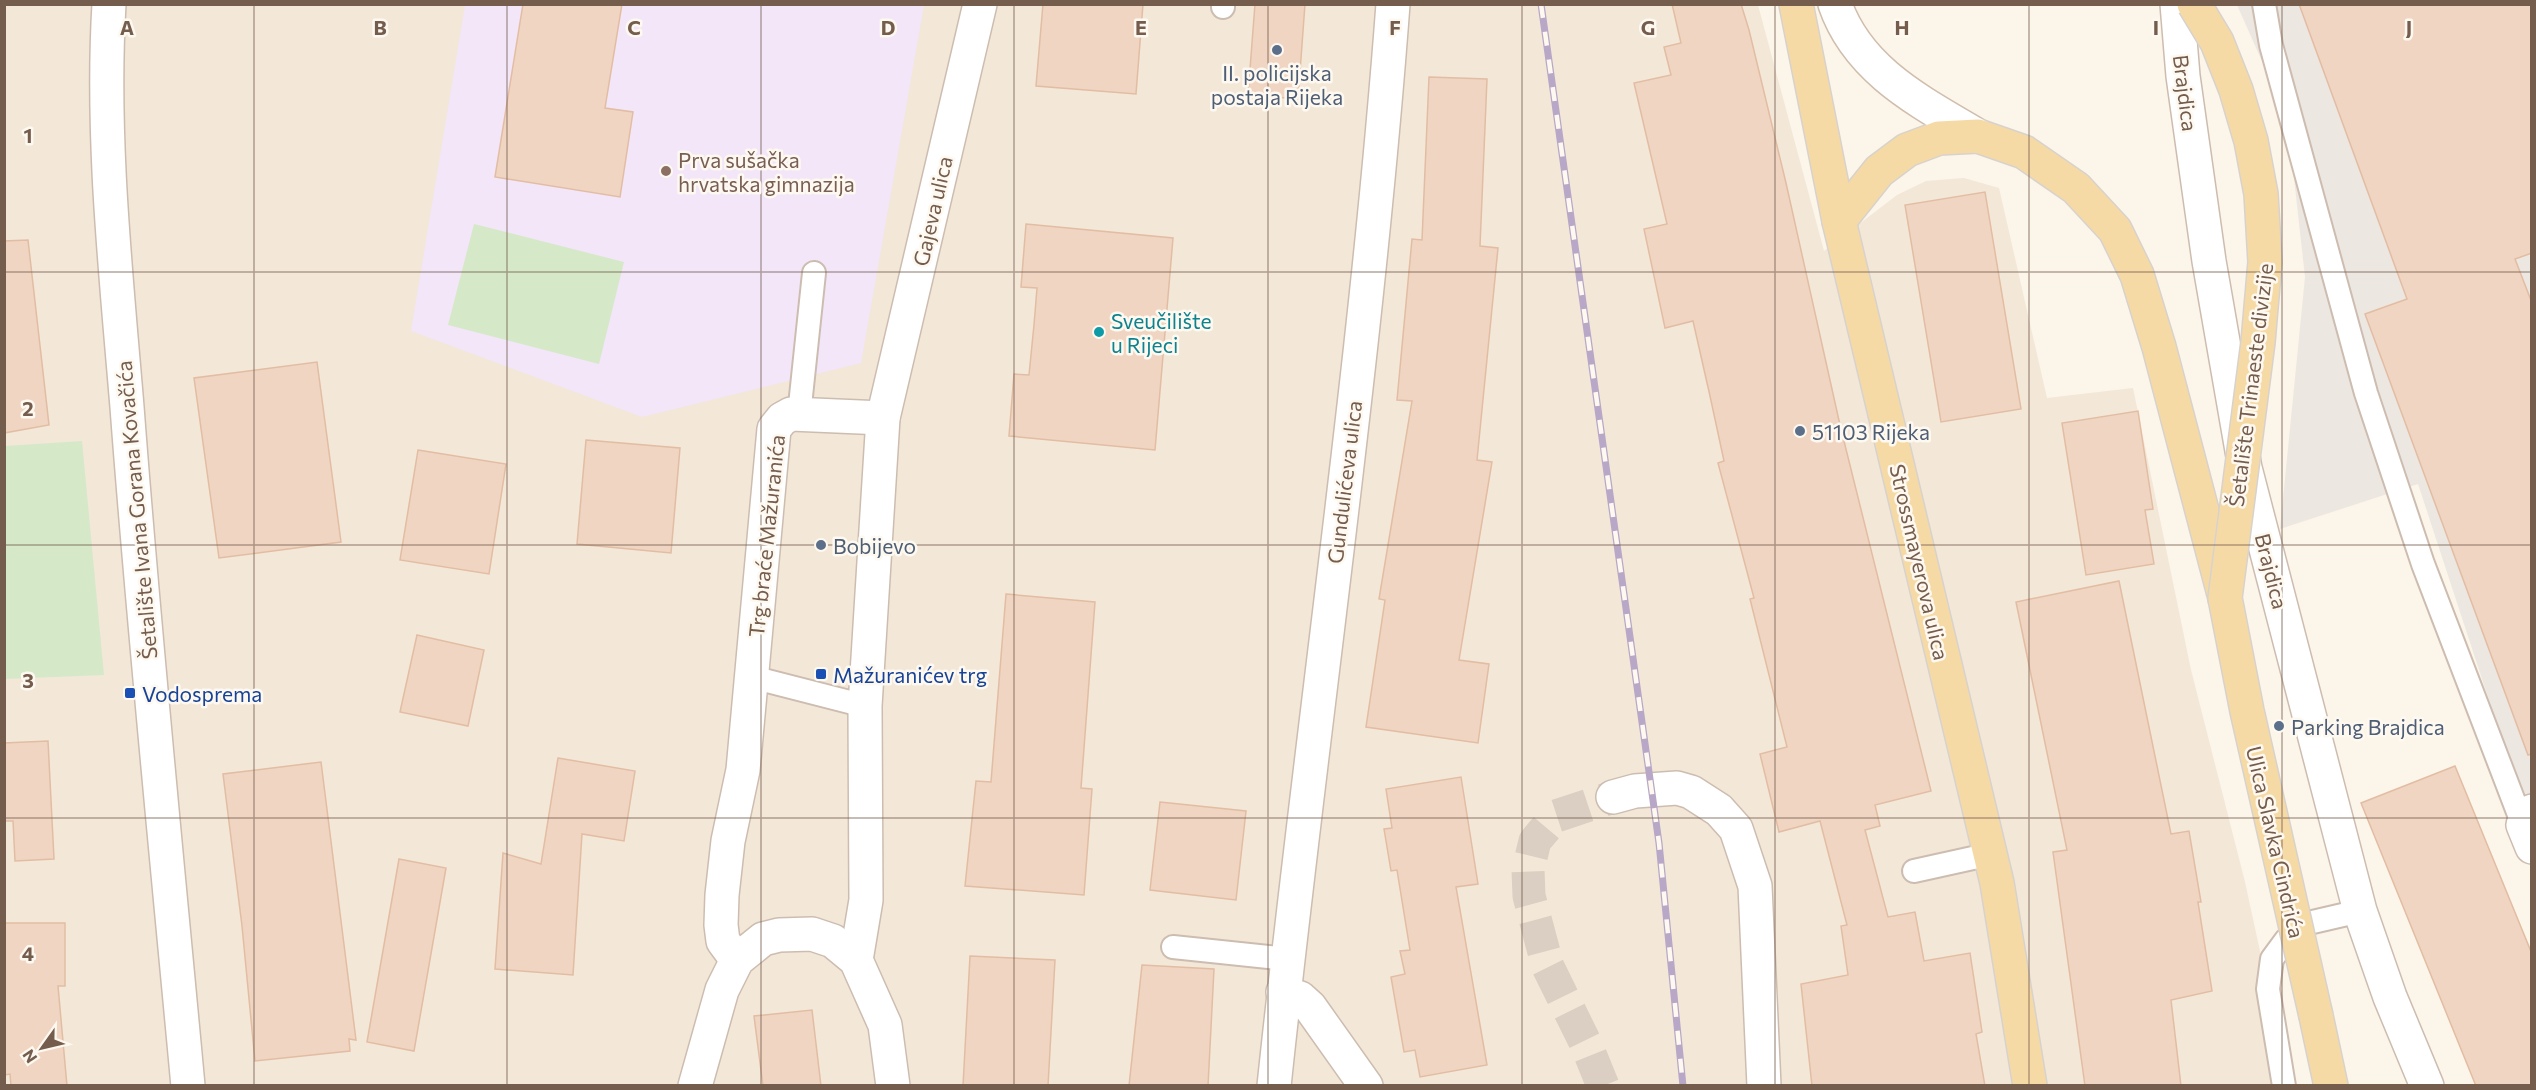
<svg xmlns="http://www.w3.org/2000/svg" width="2536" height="1090" font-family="Commissioner,sans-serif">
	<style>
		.residential { fill: #f3e7d8 }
		.industrial { fill: #ede7e2 }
		.education { fill: #f2e6f8 }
		.green { fill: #d5e9c8 }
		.building { fill: #f0d5c2; stroke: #e2bda3; stroke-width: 1.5 }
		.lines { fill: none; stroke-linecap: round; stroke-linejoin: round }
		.tertiary-tunnel { stroke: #dacfc2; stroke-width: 33; stroke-dasharray: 33 16; stroke-linecap: butt }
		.service-casing { stroke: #cdbdb0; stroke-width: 26 }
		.minor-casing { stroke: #cdbdb0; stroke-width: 36 }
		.tertiary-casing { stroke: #cdbdb0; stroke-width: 36 }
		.secondary-casing { stroke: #d0bead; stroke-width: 36 }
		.primary-casing { stroke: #d8d2cd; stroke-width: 36 }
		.service { stroke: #fff; stroke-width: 22 }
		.minor { stroke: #fff; stroke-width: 33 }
		.tertiary { stroke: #fff; stroke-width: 33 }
		.secondary { stroke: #fff; stroke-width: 33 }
		.primary { stroke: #f6daa6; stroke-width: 33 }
		.rail-casing { stroke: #b8a7c6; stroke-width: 7 }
		.rail { stroke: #fef9f0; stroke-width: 4.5; stroke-dasharray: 14; stroke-linecap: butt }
		.primary-bridge-casing { stroke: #d8d2cd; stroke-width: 36; stroke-linecap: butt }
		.primary-bridge { stroke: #f6daa6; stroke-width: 33 }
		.grid { fill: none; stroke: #755d4e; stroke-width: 1.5; stroke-opacity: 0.55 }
		.service-dot { fill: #5c6f8a; stroke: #fef9f0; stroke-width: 2 }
		.education-dot { fill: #8d6e63; stroke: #fef9f0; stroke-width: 2 }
		.culture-dot { fill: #0f9aa8; stroke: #fef9f0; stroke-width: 2 }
		.transit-dot { fill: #1a4fb4; stroke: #fef9f0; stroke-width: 2 }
		.labels { text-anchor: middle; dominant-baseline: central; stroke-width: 5; stroke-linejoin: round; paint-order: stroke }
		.service-label { font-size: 21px; fill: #4e5e75; stroke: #fef9f0; text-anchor: start }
		.street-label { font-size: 21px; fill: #755d4e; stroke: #fef9f0 }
		.education-label { font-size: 21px; fill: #785e54; stroke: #fef9f0; text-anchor: start }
		.culture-label { font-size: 21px; fill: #0d838f; stroke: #fef9f0; text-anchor: start }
		.transit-label { font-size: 21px; fill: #164399; stroke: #fef9f0; text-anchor: start }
		.grid-label { font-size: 20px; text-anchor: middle; font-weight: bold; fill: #755d4e; stroke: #fef9f0; stroke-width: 5; stroke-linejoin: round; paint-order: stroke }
	</style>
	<rect width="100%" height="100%" fill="#fcf5e9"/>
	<polygon class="residential" points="5,4 1758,5 1824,251 1897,195 1926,181 1964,178 1999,188 2047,398 2133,388 2191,670 2245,882 2289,1085 5,1086"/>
	<polygon class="industrial" points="2237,5 2531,5 2531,807 2505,749 2418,484 2280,529 2305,277 2293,169 2269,77"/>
	<polygon class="education" points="465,5 924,5 861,363 642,417 411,331"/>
	<g class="green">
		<polygon points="474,224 624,262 599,364 448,325"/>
		<polygon points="82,441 104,675 5,679 5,446"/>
	</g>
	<g class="building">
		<polygon points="523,4 622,4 605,108 633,112 620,197 495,177"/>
		<polygon points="1043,4 1143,4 1136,94 1036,86"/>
		<polygon points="1255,4 1305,4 1298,99 1248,95"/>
		<polygon points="1672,4 1741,4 1749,30 1786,183 1840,425 1931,791 1875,805 1880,826 1865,830 1888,917 1915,912 1924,961 1970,953 1982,1032 1976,1034 1985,1086 1812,1086 1801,984 1848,975 1841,926 1847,925 1820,821 1779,832 1760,754 1787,747 1750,599 1754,598 1718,463 1724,461 1710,396 1693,321 1665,328 1644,229 1667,224 1634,83 1671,75 1664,47 1681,43"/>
		<polygon points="2299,4 2532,4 2532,253 2515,259 2532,303 2532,754 2528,755 2365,314 2407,299"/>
		<polygon points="1429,77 1487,79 1480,246 1498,248 1477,460 1492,462 1459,660 1489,664 1478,743 1366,727 1385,600 1379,599 1412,401 1397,400 1412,239 1422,240"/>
		<polygon points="1985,192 2021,409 1941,422 1905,205"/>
		<polygon points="1026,224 1173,238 1155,450 1009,436 1014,374 1029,375 1034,325 1037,288 1021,287"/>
		<polygon points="28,240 49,425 4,433 4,241"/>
		<polygon points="317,362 341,542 219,558 194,378"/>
		<polygon points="2138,411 2153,509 2145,510 2154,564 2086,575 2062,423"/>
		<polygon points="586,440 680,448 671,553 577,544"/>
		<polygon points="418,450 506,464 489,574 400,560"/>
		<polygon points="2119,581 2171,834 2189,831 2201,902 2198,902 2212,991 2171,1000 2181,1086 2085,1086 2053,852 2067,850 2016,602"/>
		<polygon points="1006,594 1095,602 1081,788 1092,789 1084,895 965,886 976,781 991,782"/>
		<polygon points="417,635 484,650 468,726 400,712"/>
		<polygon points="48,741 54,859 15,861 13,821 4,821 4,743"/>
		<polygon points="558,758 635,771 624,841 582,834 573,975 495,969 503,853 541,864"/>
		<polygon points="321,762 356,1040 349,1039 350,1051 255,1061 242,926 223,774"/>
		<polygon points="2455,766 2532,954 2532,1086 2476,1086 2361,803"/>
		<polygon points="1461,777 1478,884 1456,887 1487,1065 1420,1077 1415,1050 1404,1052 1391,977 1405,974 1400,951 1410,950 1397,870 1391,871 1384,829 1392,828 1386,789"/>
		<polygon points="1160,802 1246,811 1236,900 1150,890"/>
		<polygon points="399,859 446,868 414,1051 367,1042"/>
		<polygon points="4,923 65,923 65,986 58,986 67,1086 11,1086 10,1074 4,1075"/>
		<polygon points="970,956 1055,960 1048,1086 963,1086"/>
		<polygon points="1142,965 1214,969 1208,1086 1129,1086"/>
		<polygon points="812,1010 821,1086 763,1086 754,1016"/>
	</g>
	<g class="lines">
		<polyline class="tertiary-tunnel" points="1603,1086 1586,1044 1548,967 1529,896 1528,870 1535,841 1556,816 1613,797"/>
		<defs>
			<g id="service">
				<polyline points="2264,4 2271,45 2366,393 2423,564 2523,825"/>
				<polyline points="1223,7 1223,4"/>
				<polyline points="799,415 814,273"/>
				<polyline points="752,677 865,706"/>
				<polyline points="1914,871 1991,854"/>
				<polyline points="1173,947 1288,959"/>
				<polyline points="2284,1086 2268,989 2272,959 2286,940 2304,924 2360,911"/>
			</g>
			<g id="minor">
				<polyline points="2177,4 2183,76 2209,261 2245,468 2360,911 2390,997 2427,1086"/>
				<polyline points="2532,811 2523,825 2532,847"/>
				<polyline points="737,960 723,941 721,925 722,895 728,841 743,770 774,429 782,419 791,414 883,418"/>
				<polyline points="856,960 866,900 865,706 883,418 980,4"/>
				<polyline points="1283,992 1300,998 1310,1007 1366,1086"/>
				<path d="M1274,1086C1312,725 1366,366 1393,4"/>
			</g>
			<g id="tertiary">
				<path d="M109,4C101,138 116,274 127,407C144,633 167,859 188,1086"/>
				<polyline points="1613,797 1635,791 1677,788 1691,792 1719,810 1736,829 1755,886 1764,1086"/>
				<polyline points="695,1086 722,990 737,960 763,939 779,935 812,934 833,941 856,960 885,1025 893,1086"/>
			</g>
			<path id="secondary" d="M1835,4C1858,71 1921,102 1978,136"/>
			<g id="primary">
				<polyline points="1796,4 1839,221 1997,883 2030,1086"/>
				<polyline points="1839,221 1879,171 1907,150 1939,138 1978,136 2024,152 2076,188 2115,230 2137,275 2159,347 2225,598"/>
				<polyline points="2316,1016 2331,1086"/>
			</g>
		</defs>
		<use href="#service" class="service-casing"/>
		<use href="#minor" class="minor-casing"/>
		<use href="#tertiary" class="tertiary-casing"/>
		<use href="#secondary" class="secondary-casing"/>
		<use href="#primary" class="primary-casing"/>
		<use href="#service" class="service"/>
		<use href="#minor" class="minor"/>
		<use href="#tertiary" class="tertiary"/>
		<use href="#secondary" class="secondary"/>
		<use href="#primary" class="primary"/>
		<defs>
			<polyline id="rail" points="1541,4 1659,843 1683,1086"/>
		</defs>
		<use href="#rail" class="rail-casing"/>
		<use href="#rail" class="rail"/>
		<defs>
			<polyline id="primary-bridge" points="2194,4 2217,42 2236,90 2251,141 2261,194 2265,262 2258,342 2225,598 2247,711 2316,1016"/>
		</defs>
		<use href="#primary-bridge" class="primary-bridge-casing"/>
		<use href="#primary-bridge" class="primary-bridge"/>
	</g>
	<path class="grid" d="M254,4V1086M507,4V1086M761,4V1086M1014,4V1086M1268,4V1086M1522,4V1086M1775,4V1086M2029,4V1086M2282,4V1086M4,272H2532M4,545H2532M4,818H2532"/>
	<g class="service-dot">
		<circle cx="1277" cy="50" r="6"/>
		<circle cx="1800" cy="431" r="6"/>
		<circle cx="821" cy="545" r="6"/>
		<circle cx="2279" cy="726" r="6"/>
	</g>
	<circle class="education-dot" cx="666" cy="171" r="6"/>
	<circle class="culture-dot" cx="1099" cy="332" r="6"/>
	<g class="transit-dot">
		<rect x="815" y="668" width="12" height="12" rx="3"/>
		<rect x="124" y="687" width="12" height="12" rx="3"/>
	</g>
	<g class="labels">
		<g class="service-label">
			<text x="1277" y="72" text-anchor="middle">II. policijska<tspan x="1277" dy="24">postaja Rijeka</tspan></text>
			<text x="1812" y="431">51103 Rijeka</text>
			<text x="833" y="545">Bobijevo</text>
			<text x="2291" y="726">Parking Brajdica</text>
		</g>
		<g class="street-label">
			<text transform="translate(2186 93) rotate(83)">Brajdica</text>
			<text transform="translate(932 211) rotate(-77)">Gajeva ulica</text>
			<text transform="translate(2250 385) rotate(-83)">Šetalište Trinaeste divizije</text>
			<text transform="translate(1344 482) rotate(-83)">Gundulićeva ulica</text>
			<text transform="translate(136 510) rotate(-95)">Šetalište Ivana Gorana Kovačića</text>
			<text transform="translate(766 536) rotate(-84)">Trg braće Mažuranića</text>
			<text transform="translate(1920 562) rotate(77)">Strossmayerova ulica</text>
			<text transform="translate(2272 571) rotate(76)">Brajdica</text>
			<text transform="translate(2276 842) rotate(77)">Ulica Slavka Cindrića</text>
		</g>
		<g class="education-label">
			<text x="678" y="159">Prva sušačka<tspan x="678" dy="24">hrvatska gimnazija</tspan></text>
		</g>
		<g class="culture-label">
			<text x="1111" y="320">Sveučilište<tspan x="1111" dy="24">u Rijeci</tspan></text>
		</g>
		<g class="transit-label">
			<text x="833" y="674">Mažuranićev trg</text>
			<text x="142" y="693">Vodosprema</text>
		</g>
	</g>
	<g class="grid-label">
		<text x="127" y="35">A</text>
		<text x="380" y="35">B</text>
		<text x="634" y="35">C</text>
		<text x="888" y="35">D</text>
		<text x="1141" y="35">E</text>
		<text x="1395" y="35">F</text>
		<text x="1648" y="35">G</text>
		<text x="1902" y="35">H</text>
		<text x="2156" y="35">I</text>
		<text x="2409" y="35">J</text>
		<text x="28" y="143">1</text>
		<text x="28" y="416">2</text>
		<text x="28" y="688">3</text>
		<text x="28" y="961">4</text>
	</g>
	<rect width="2536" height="1090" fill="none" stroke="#755d4e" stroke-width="12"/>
	<g transform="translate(42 1048) rotate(236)" stroke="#fef9f0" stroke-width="4.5" paint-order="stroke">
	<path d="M0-4.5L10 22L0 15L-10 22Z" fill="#755d4e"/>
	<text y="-9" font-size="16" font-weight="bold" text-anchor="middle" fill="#755d4e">N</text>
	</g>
</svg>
